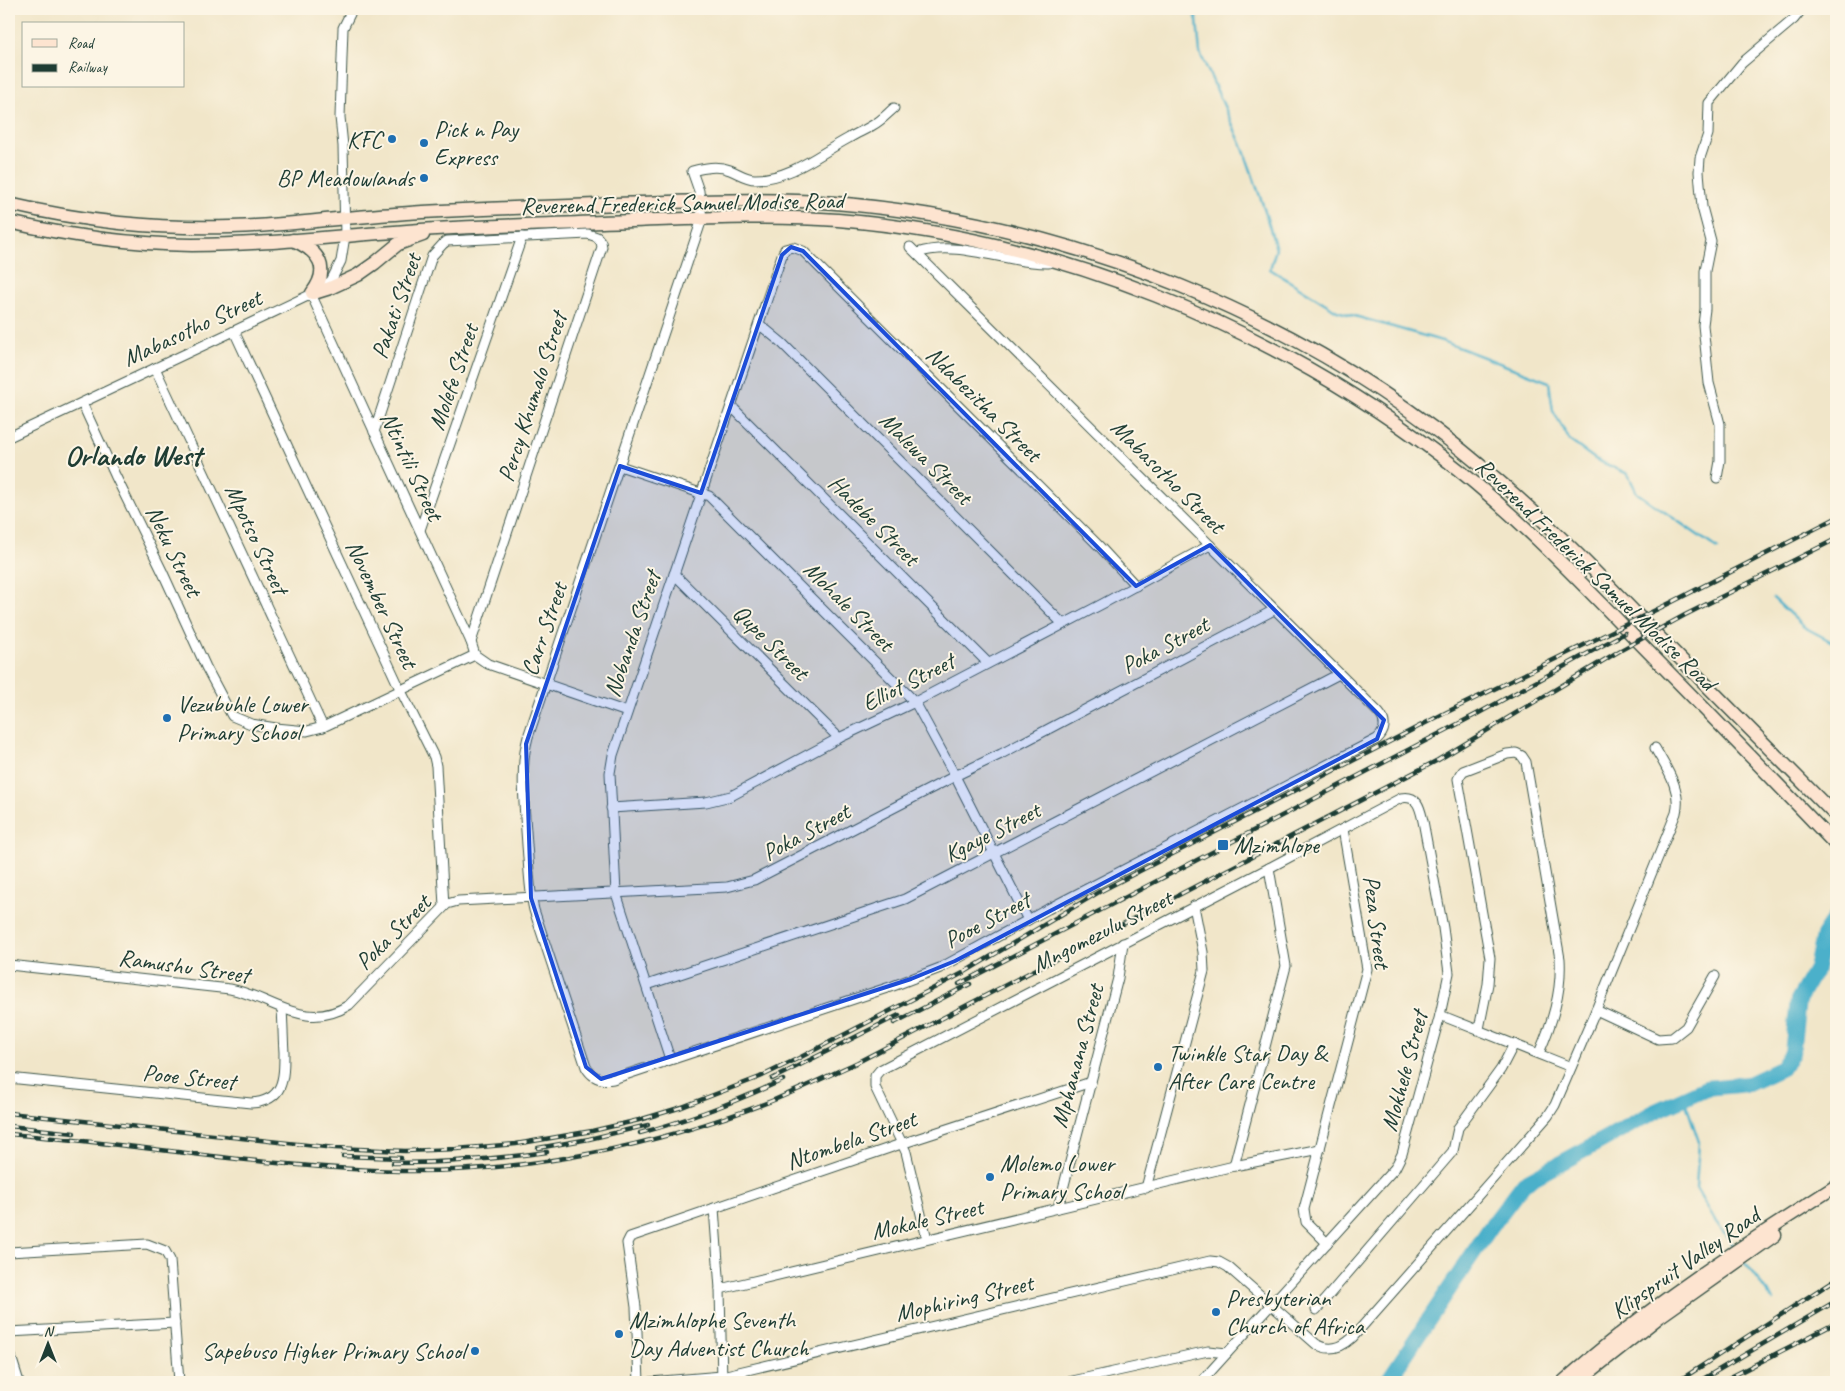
<svg xmlns="http://www.w3.org/2000/svg" width="1845" height="1391" font-family="Caveat,sans-serif">
	<style>
		.lines { fill: none; stroke-linecap: round; stroke-linejoin: round }
		.stream { stroke: #4bb0ca; stroke-width: 2.5 }
		.river { stroke: #4bb0ca; stroke-width: 16 }
		.street-casing { stroke: #3e564a; stroke-width: 11 }
		.secondary-casing { stroke: #3e564a; stroke-width: 15 }
		.street { stroke: #fff; stroke-width: 9 }
		.secondary { stroke: #fde4d0; stroke-width: 12 }
		.rail-casing { stroke: #1f3d34; stroke-width: 4.5 }
		.rail { stroke: #fcf5e5; stroke-width: 2.5; stroke-dasharray: 8; stroke-linecap: butt }
		.marked { fill: #1d4ed8; fill-opacity: 0.2; stroke: #1d4ed8; stroke-width: 4; stroke-linejoin: round }
		.poi-dot { fill: #1f6fb2; stroke: #fcf5e5; stroke-width: 2 }
		.labels { text-anchor: middle; dominant-baseline: central; stroke-width: 4; stroke-linejoin: round; paint-order: stroke }
		.poi-label { font-size: 24px; fill: #1f3d34; stroke: #fcf5e5; text-anchor: start }
		.street-label { font-size: 24px; fill: #1f3d34; stroke: #fcf5e5 }
		.district-label { font-size: 29px; font-weight: bold; fill: #1f3d34; stroke: #fcf5e5 }
	</style>
	<rect width="100%" height="100%" fill="#fcf5e5"/>
	<filter id="ink" filterUnits="userSpaceOnUse"><feTurbulence type="fractalNoise" baseFrequency=".02" numOctaves="2"/><feDisplacementMap in="SourceGraphic" scale="10" xChannelSelector="R" yChannelSelector="G"/><feConvolveMatrix kernelMatrix="1 2 1 2 8 2 1 2 1" color-interpolation-filters="sRGB"/></filter>
	<filter id="wash" filterUnits="userSpaceOnUse"><feTurbulence type="fractalNoise" baseFrequency=".0096" numOctaves="4" result="noise"/><feDisplacementMap in="SourceGraphic" scale="20" xChannelSelector="R" yChannelSelector="G"/><feGaussianBlur stdDeviation="1.12" result="paint"/><feColorMatrix in="noise" values="0 0 0 0 0 0 0 0 0 0 0 0 0 0 0 0 0 1.4 0 .05"/><feComposite in="paint" operator="in"/></filter>
	<g filter="url(#wash)">
		<rect width="100%" height="100%" fill="#f1e6c9"/>
		<g class="lines">
			<g class="stream">
				<polyline points="1192,9 1197,20 1200,53 1243,148 1263,205 1276,249 1270,269 1337,311 1442,341 1549,382 1553,411 1570,441 1595,459 1628,474 1637,493 1718,549"/>
				<polyline points="1773,598 1804,627 1836,644"/>
				<polyline points="1684,1098 1699,1142 1696,1188 1716,1222 1734,1246"/>
				<polyline points="1744,1261 1773,1301 1768,1291"/>
			</g>
			<polyline class="river" points="1387,1382 1490,1228 1524,1183 1658,1110 1706,1088 1748,1084 1782,1068 1792,1053 1798,1000 1816,969 1823,936 1836,916"/>
		</g>
	</g>
	<g filter="url(#ink)">
		<g class="lines">
			<defs>
				<g id="street">
					<path d="M894,108C887,114 881,121 873,125C865,130 857,133 849,138C819,154 791,179 755,179C746,179 738,173 730,170C717,165 704,168 692,171L699,191L702,219L528,737C519,770 525,811 527,845C529,867 529,889 534,910L586,1067C592,1078 601,1081 613,1079L893,986L940,968L1048,909L1377,739C1385,732 1387,722 1379,713L910,247"/>
					<path d="M917,253C960,239 1006,264 1049,263"/>
					<polyline points="311,294 471,642 475,655"/>
					<polyline points="759,324 782,343 1063,624"/>
					<polyline points="234,331 401,691 434,757 436,766 444,906"/>
					<polyline points="155,368 323,727"/>
					<polyline points="82,403 115,475 163,573 206,667 232,716 251,724 276,728 307,731 323,727 475,655"/>
					<polyline points="731,406 988,663"/>
					<polyline points="374,432 432,256 443,244 447,241 588,234 597,237 601,242 602,247 471,642"/>
					<polyline points="9,437 234,331 314,293 331,281 341,261 345,236 343,146 340,117 343,28 350,14 346,9"/>
					<polyline points="620,466 709,496 915,702 955,776 1028,920"/>
					<polyline points="1717,478 1720,461 1720,424 1709,383 1703,325 1705,309 1705,271 1711,241 1702,207 1699,172 1700,158 1708,134 1709,103 1742,63 1794,19 1802,9"/>
					<polyline points="420,530 522,237"/>
					<polyline points="674,574 839,738"/>
					<polyline points="475,655 488,664 627,712"/>
					<polyline points="611,808 706,802 731,796 839,738 915,702 1104,603 1210,545"/>
					<path d="M9,965L230,989C273,997 304,1033 349,1005L447,904L458,901L727,887L754,880L955,776L1001,754L1274,610"/>
					<polyline points="647,985 905,899 1339,674"/>
					<polyline points="1596,1010 1658,1039 1672,1038 1686,1027 1715,976"/>
					<polyline points="1440,1015 1571,1067"/>
					<path d="M1479,1029L1488,984L1490,958L1458,779L1463,771L1507,754L1516,753L1522,756L1526,762L1560,959C1562,993 1552,1023 1539,1053"/>
					<polyline points="670,1059 616,893 610,773 613,755 782,255 785,249 793,247 803,251 1100,547 1136,586"/>
					<path d="M9,1078L251,1103C284,1101 284,1079 284,1052C283,1038 283,1024 282,1009"/>
					<polyline points="1234,1166 1286,966 1269,868"/>
					<polyline points="1146,1188 1204,971 1203,952 1194,906"/>
					<polyline points="714,1208 720,1289 722,1382"/>
					<polyline points="1058,1208 1118,978 1123,943"/>
					<path d="M927,1239L906,1152L875,1087V1076L880,1070L1269,868L1401,798C1418,795 1420,808 1423,821L1443,928L1449,973L1440,1015L1402,1154L1395,1168L1201,1382"/>
					<polyline points="1327,1243 1306,1222 1304,1209 1367,969 1343,829"/>
					<polyline points="9,1252 147,1244 165,1251 170,1260 179,1382"/>
					<polyline points="720,1289 1234,1166 1320,1149"/>
					<polyline points="1316,1310 1453,1151 1458,1128 1501,1069 1514,1044"/>
					<polyline points="9,1332 175,1323"/>
					<polyline points="9,1350 19,1382"/>
					<polyline points="639,1382 636,1307 627,1243 630,1237 901,1144 1091,1082"/>
					<path d="M650,1382L722,1376L1210,1261L1219,1262L1228,1267L1316,1344C1330,1352 1341,1348 1352,1338L1548,1116L1555,1105L1596,1010L1676,813C1682,789 1666,768 1655,748"/>
					<polyline points="1068,1382 1208,1351 1227,1353"/>
				</g>
				<g id="secondary">
					<path d="M9,204C86,222 153,229 232,227C286,226 341,217 395,214C477,208 559,207 640,203C705,201 770,198 835,203C1072,223 1305,316 1487,471C1545,519 1597,573 1649,627C1712,690 1774,753 1836,816"/>
					<path d="M9,222C69,236 130,244 192,245C263,245 335,236 407,231C472,226 537,225 602,222C678,220 761,214 838,220C1054,238 1269,325 1441,456C1512,510 1574,575 1636,639C1703,707 1770,776 1836,845"/>
					<path d="M293,240C319,251 331,268 312,293"/>
					<polyline points="314,293 330,288 358,275 375,263 398,244 423,235"/>
					<path d="M1563,1382C1646,1307 1742,1246 1836,1186"/>
					<polyline points="1577,1382 1659,1317 1775,1235"/>
				</g>
			</defs>
			<use href="#street" class="street-casing"/>
			<use href="#secondary" class="secondary-casing"/>
			<use href="#street" class="street"/>
			<use href="#secondary" class="secondary"/>
			<defs>
				<g id="rail">
					<polyline points="959,984 1477,714 1625,633"/>
					<polyline points="894,1023 970,984"/>
					<polyline points="772,1079 899,1015"/>
					<polyline points="9,1113 335,1148 405,1151 456,1149 516,1144 592,1131 639,1120 682,1107 760,1077 799,1058 963,973 1099,892 1443,714 1672,602 1836,518"/>
					<polyline points="9,1126 74,1133"/>
					<path d="M640,1133C689,1120 737,1101 783,1080"/>
					<path d="M9,1134C139,1144 269,1168 399,1171C527,1173 656,1146 774,1100C803,1088 830,1075 858,1062L1438,760L1621,650L1685,615L1836,539"/>
					<polyline points="538,1148 589,1139 648,1125"/>
					<polyline points="343,1156 401,1158"/>
					<path d="M393,1163C445,1163 496,1159 547,1152"/>
					<polyline points="1677,1382 1836,1279"/>
					<polyline points="1698,1382 1836,1301"/>
					<polyline points="1721,1382 1836,1323"/>
				</g>
			</defs>
			<use href="#rail" class="rail-casing"/>
			<use href="#rail" class="rail"/>
		</g>
	</g>
	<path class="marked" d="M791,247L803,251L1136,586L1210,545L1384,720L1377,739L955,961L911,979L601,1079L586,1067L531,898L526,744L620,466L701,493L782,255Z"/>
	<g class="poi-dot">
		<circle cx="392" cy="139" r="5"/>
		<circle cx="424" cy="143" r="5"/>
		<circle cx="424" cy="178" r="5"/>
		<circle cx="167" cy="718" r="5"/>
		<rect x="1217" y="839" width="12" height="12" rx="2.5"/>
		<circle cx="1158" cy="1067" r="5"/>
		<circle cx="990" cy="1177" r="5"/>
		<circle cx="1216" cy="1312" r="5"/>
		<circle cx="619" cy="1334" r="5"/>
		<circle cx="475" cy="1351" r="5"/>
	</g>
	<g class="labels">
		<g class="poi-label">
			<text x="434" y="129">Pick n Pay<tspan x="434" dy="28">Express</tspan></text>
			<text x="382" y="139" text-anchor="end">KFC</text>
			<text x="414" y="178" text-anchor="end">BP Meadowlands</text>
			<text x="177" y="704">Vezubuhle Lower<tspan x="177" dy="28">Primary School</tspan></text>
			<text x="1234" y="845">Mzimhlope</text>
			<text x="1168" y="1053">Twinkle Star Day &amp;<tspan x="1168" dy="28">After Care Centre</tspan></text>
			<text x="1000" y="1163">Molemo Lower<tspan x="1000" dy="28">Primary School</tspan></text>
			<text x="1226" y="1298">Presbyterian<tspan x="1226" dy="28">Church of Africa</tspan></text>
			<text x="629" y="1320">Mzimhlophe Seventh<tspan x="629" dy="28">Day Adventist Church</tspan></text>
			<text x="465" y="1351" text-anchor="end">Sapebuso Higher Primary School</text>
		</g>
		<g class="street-label">
			<text transform="translate(682 203) rotate(-1)">Reverend Frederick Samuel Modise Road</text>
			<text transform="translate(396 306) rotate(-71)">Pakati Street</text>
			<text transform="translate(192 328) rotate(-25)">Mabasotho Street</text>
			<text transform="translate(453 377) rotate(-71)">Molefe Street</text>
			<text transform="translate(532 397) rotate(-72)">Percy Khumalo Street</text>
			<text transform="translate(984 404) rotate(45)">Ndabezitha Street</text>
			<text transform="translate(926 458) rotate(45)">Malewa Street</text>
			<text transform="translate(412 466) rotate(65)">Ntintili Street</text>
			<text transform="translate(1168 476) rotate(45)">Mabasotho Street</text>
			<text transform="translate(874 520) rotate(45)">Hadebe Street</text>
			<text transform="translate(257 539) rotate(65)">Mpotso Street</text>
			<text transform="translate(174 551) rotate(64)">Neku Street</text>
			<text transform="translate(1596 574) rotate(44)">Reverend Frederick Samuel Modise Road</text>
			<text transform="translate(382 604) rotate(65)">November Street</text>
			<text transform="translate(849 606) rotate(45)">Mohale Street</text>
			<text transform="translate(544 629) rotate(-71)">Carr Street</text>
			<text transform="translate(632 634) rotate(-71)">Nobanda Street</text>
			<text transform="translate(771 642) rotate(45)">Qupe Street</text>
			<text transform="translate(1165 645) rotate(-28)">Poka Street</text>
			<text transform="translate(908 682) rotate(-27)">Elliot Street</text>
			<text transform="translate(806 832) rotate(-28)">Poka Street</text>
			<text transform="translate(992 832) rotate(-27)">Kgaye Street</text>
			<text transform="translate(987 920) rotate(-28)">Pooe Street</text>
			<text transform="translate(1377 922) rotate(83)">Peza Street</text>
			<text transform="translate(1102 931) rotate(-27)">Mngomezulu Street</text>
			<text transform="translate(393 932) rotate(-45)">Poka Street</text>
			<text transform="translate(184 966) rotate(8)">Ramushu Street</text>
			<text transform="translate(1077 1056) rotate(-75)">Mphanana Street</text>
			<text transform="translate(1404 1071) rotate(-75)">Mokhele Street</text>
			<text transform="translate(189 1077) rotate(6)">Pooe Street</text>
			<text transform="translate(851 1140) rotate(-19)">Ntombela Street</text>
			<text transform="translate(927 1219) rotate(-13)">Mokale Street</text>
			<text transform="translate(1685 1263) rotate(-35)">Klipspruit Valley Road</text>
			<text transform="translate(964 1298) rotate(-13)">Mophiring Street</text>
		</g>
		<g class="district-label">
			<text x="133" y="455">Orlando West</text>
		</g>
	</g>
	<rect width="1845" height="1391" fill="none" stroke="#fcf5e5" stroke-width="30"/>
	<rect x="22" y="22" width="162" height="65" fill="#fcf5e5" stroke="#a4ab9e"/>
	<rect x="32" y="39" width="25" height="8" fill="#fde4d0" stroke="#a4ab9e"/>
	<text x="68" y="48" font-size="15" fill="#1f3d34">Road</text>
	<rect x="32" y="64" width="25" height="8" fill="#1f3d34" stroke="#a4ab9e"/>
	<text x="68" y="72" font-size="15" fill="#1f3d34">Railway</text>
	<g transform="translate(48 1344)" stroke="#fcf5e5" stroke-width="4" paint-order="stroke">
	<path d="M0-4L9 19L0 12L-9 19Z" fill="#1f3d34"/>
	<text y="-8" font-size="14" font-weight="bold" text-anchor="middle" fill="#1f3d34">N</text>
	</g>
</svg>
